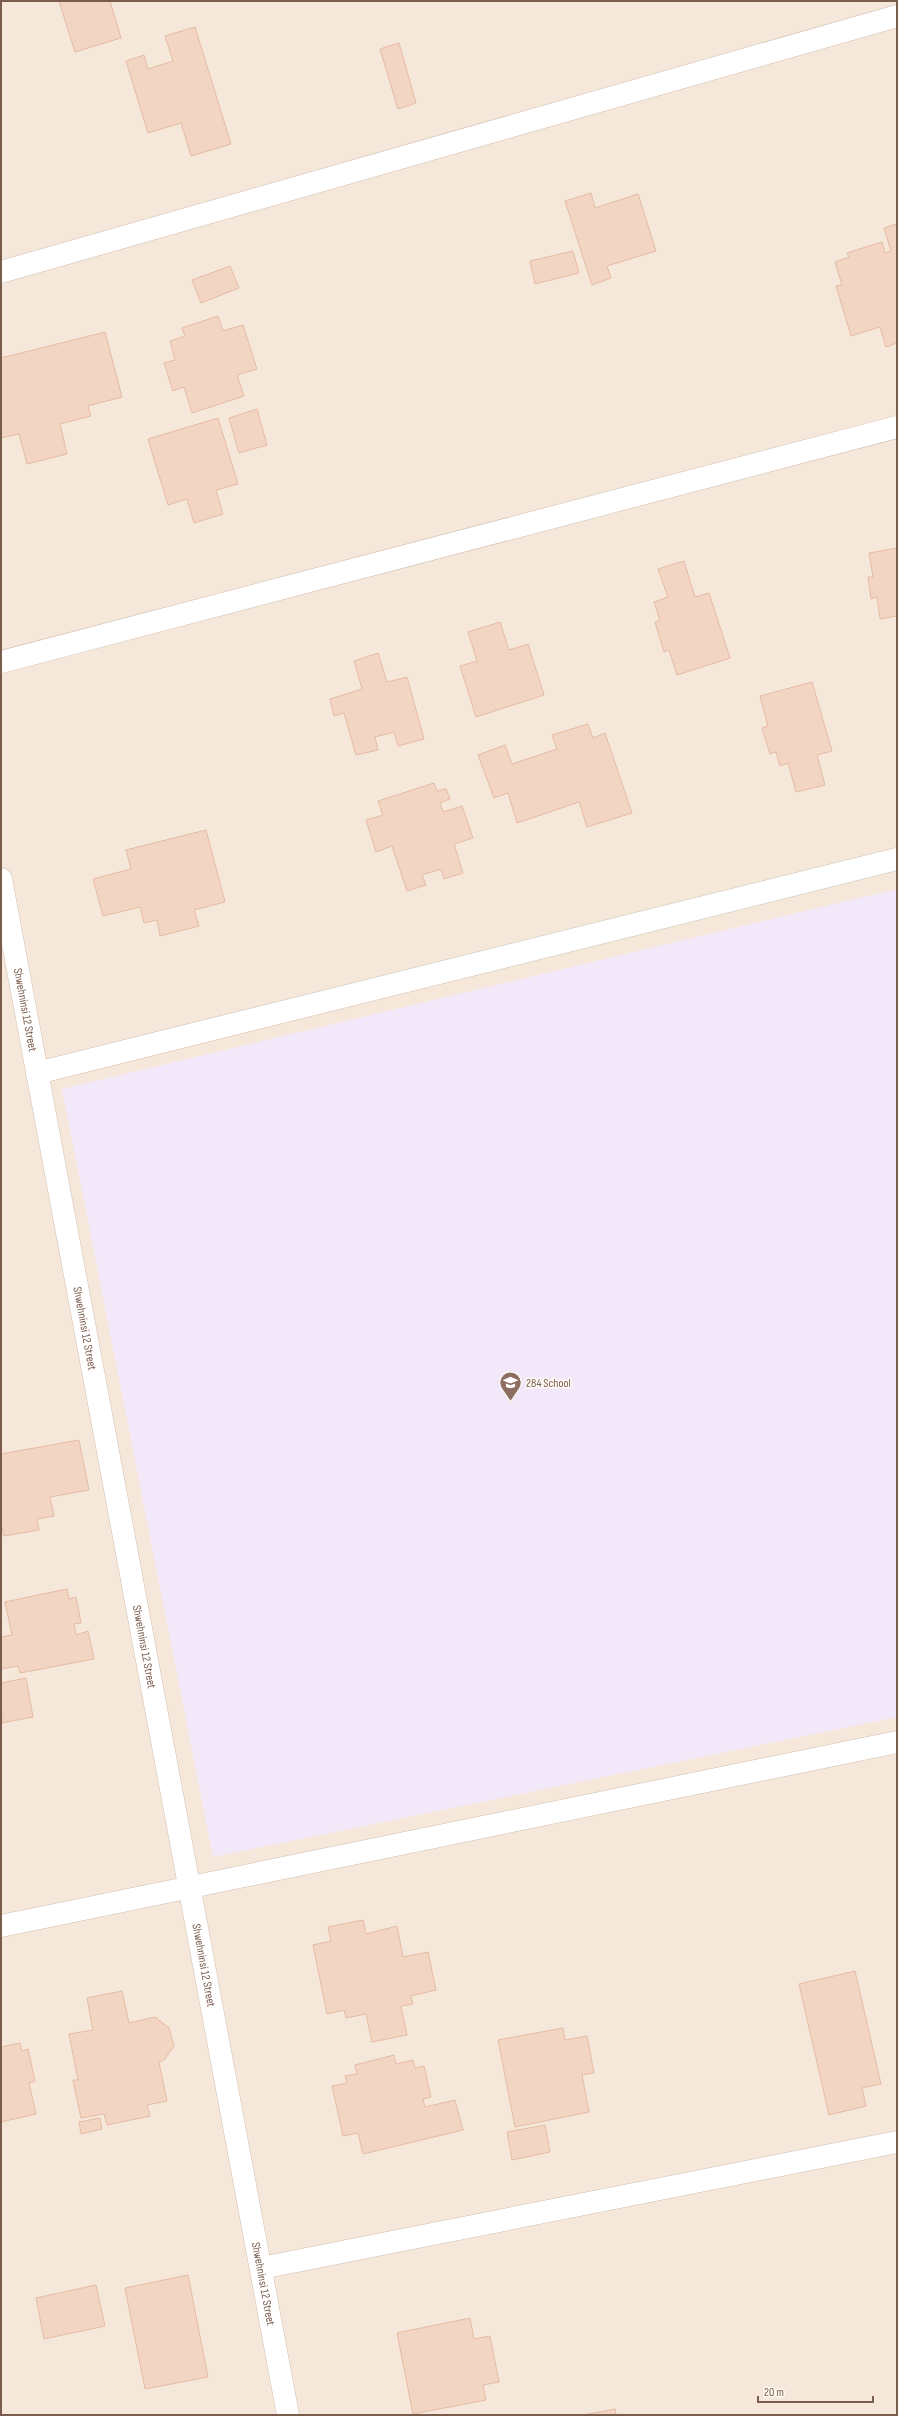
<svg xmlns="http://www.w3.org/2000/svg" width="898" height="2416" font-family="'Sofia Sans Condensed',sans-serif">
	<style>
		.residential { fill: #f5e8da }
		.education { fill: #f3e8fa }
		.building { fill: #f3d5c3; stroke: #e6bba3 }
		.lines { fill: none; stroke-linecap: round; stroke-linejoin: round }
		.street-casing { stroke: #d1beb0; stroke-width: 23 }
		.street { stroke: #fff; stroke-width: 22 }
		.labels { text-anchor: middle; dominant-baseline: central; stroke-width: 3; stroke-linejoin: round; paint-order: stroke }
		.street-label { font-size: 12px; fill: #7a5c4d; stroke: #fffaf3 }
		.education-label { font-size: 12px; fill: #785e54; stroke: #fffaf3; text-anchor: start }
	</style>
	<rect width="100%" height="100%" fill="#fdf6ec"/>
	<rect class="residential" x="1" y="1" width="896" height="2414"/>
	<polygon class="education" points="897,889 897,1717 213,1857 62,1089"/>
	<g class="building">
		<polygon points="59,1 110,1 121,38 75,52"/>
		<polygon points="195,27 231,144 191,156 181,123 148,133 126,61 144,55 148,69 173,61 165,36"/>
		<polygon points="399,43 416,103 398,109 380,49"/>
		<polygon points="591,193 595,208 638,194 656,251 607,266 611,278 592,285 565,201"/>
		<polygon points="897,224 897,343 886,347 880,327 851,336 836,286 842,285 835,262 849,257 847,253 882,242 885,253 891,251 884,228"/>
		<polygon points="573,251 579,273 535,284 530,261"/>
		<polygon points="230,266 239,288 201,303 192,280"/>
		<polygon points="218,316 223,331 243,325 257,369 237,375 244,396 192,413 184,387 173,391 164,363 175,360 170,341 185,336 182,328"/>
		<polygon points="105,332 122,397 88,406 91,416 60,424 67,454 27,464 19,434 1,438 1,358"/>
		<polygon points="257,409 267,445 239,453 229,418"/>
		<polygon points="218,418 238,484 216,490 223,514 194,523 187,499 168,505 148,439"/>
		<polygon points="897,548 897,616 880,619 877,597 871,599 868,577 873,577 869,553"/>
		<polygon points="684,561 695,597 709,593 730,658 677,675 669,650 664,652 655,622 660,620 654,602 668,597 658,569"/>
		<polygon points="500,622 509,650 528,644 544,695 476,717 460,666 477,661 468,632"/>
		<polygon points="378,653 387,682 407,677 424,739 398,746 394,732 375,737 378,750 356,755 344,713 334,716 330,699 362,689 354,661"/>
		<polygon points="812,682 832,751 817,755 825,785 796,792 788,763 780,766 776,752 770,754 762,728 768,726 760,696"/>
		<polygon points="588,724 593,738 605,733 632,813 587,827 579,802 517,823 508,793 494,798 478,755 505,745 512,764 557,749 552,735"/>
		<polygon points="434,783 437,791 446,789 450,799 440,803 443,812 462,806 473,838 454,844 463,873 444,879 441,869 422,875 426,885 407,891 392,846 376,852 366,820 383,815 378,801"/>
		<polygon points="206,830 225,902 194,910 199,926 160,936 157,920 144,923 140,907 103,916 93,879 131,869 126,850"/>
		<polygon points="79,1440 89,1490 50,1497 54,1516 37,1519 39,1530 4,1536 1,1525 1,1454"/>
		<polygon points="67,1589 69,1599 76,1597 81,1623 74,1624 76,1635 88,1631 94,1659 20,1673 18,1666 1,1669 1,1637 12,1635 5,1602"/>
		<polygon points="26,1678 33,1717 2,1723 1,1683"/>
		<polygon points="363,1920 366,1934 397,1926 403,1957 428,1952 436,1990 411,1996 413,2004 401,2006 407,2035 372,2042 366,2014 346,2018 344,2010 327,2014 313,1945 331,1941 328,1927"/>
		<polygon points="855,1971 881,2084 862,2088 866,2106 829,2115 799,1984"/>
		<polygon points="122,1991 129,2023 155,2017 169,2028 174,2046 164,2060 159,2062 167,2101 147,2105 150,2116 107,2125 104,2114 81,2118 73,2080 78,2080 69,2034 93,2030 87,1998"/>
		<polygon points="563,2028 565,2040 587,2036 594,2073 582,2075 589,2112 515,2127 498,2040"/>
		<polygon points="20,2043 22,2051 28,2049 35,2081 29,2083 36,2114 1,2122 1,2047"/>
		<polygon points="394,2055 396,2064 413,2060 415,2068 424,2066 431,2097 423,2099 425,2107 455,2100 463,2130 363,2154 358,2133 343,2136 332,2086 347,2083 345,2076 357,2074 355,2065"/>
		<polygon points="100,2118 102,2129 81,2134 79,2122"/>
		<polygon points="545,2125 550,2152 512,2160 507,2132"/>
		<polygon points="188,2275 208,2377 145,2389 125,2288"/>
		<polygon points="96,2285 105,2326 44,2339 36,2298"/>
		<polygon points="470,2318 474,2339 490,2336 499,2382 483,2385 486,2400 413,2414 397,2333"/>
		<polygon points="615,2409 616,2415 583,2415"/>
	</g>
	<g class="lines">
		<defs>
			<g id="street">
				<polyline points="1,272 897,16"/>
				<polyline points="1,662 897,427"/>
				<path id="s1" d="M1,879L288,2415"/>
				<polyline points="37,1073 897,859"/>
				<polyline points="1,1926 897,1742"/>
				<polyline points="261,2268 897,2142"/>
			</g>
		</defs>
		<use href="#street" class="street-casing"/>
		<use href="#street" class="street"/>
	</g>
	<defs>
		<symbol id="school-pin" viewBox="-11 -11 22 30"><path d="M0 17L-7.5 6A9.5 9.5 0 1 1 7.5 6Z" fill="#8d6e63" stroke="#fffaf3"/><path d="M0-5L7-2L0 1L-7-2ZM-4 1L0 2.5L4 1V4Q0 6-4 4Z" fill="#fff"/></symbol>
	</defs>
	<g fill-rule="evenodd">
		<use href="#school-pin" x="498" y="1370" width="25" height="34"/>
	</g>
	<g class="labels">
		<g class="street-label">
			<text stroke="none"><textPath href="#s1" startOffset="133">Shwehninsi 12 Street</textPath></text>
			<text stroke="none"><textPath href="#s1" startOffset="457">Shwehninsi 12 Street</textPath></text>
			<text stroke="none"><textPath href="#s1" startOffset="781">Shwehninsi 12 Street</textPath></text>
			<text stroke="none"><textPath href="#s1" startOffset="1105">Shwehninsi 12 Street</textPath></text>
			<text stroke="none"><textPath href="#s1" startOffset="1429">Shwehninsi 12 Street</textPath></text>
		</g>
		<g class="education-label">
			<text x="526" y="1383">284 School</text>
		</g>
	</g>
	<rect width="898" height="2416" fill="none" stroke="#7a5c4d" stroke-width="4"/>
	<path d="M758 2396v6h115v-6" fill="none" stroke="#7a5c4d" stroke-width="2"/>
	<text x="764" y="2396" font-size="12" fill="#7a5c4d" stroke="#fffaf3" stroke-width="3" paint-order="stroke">20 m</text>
</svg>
